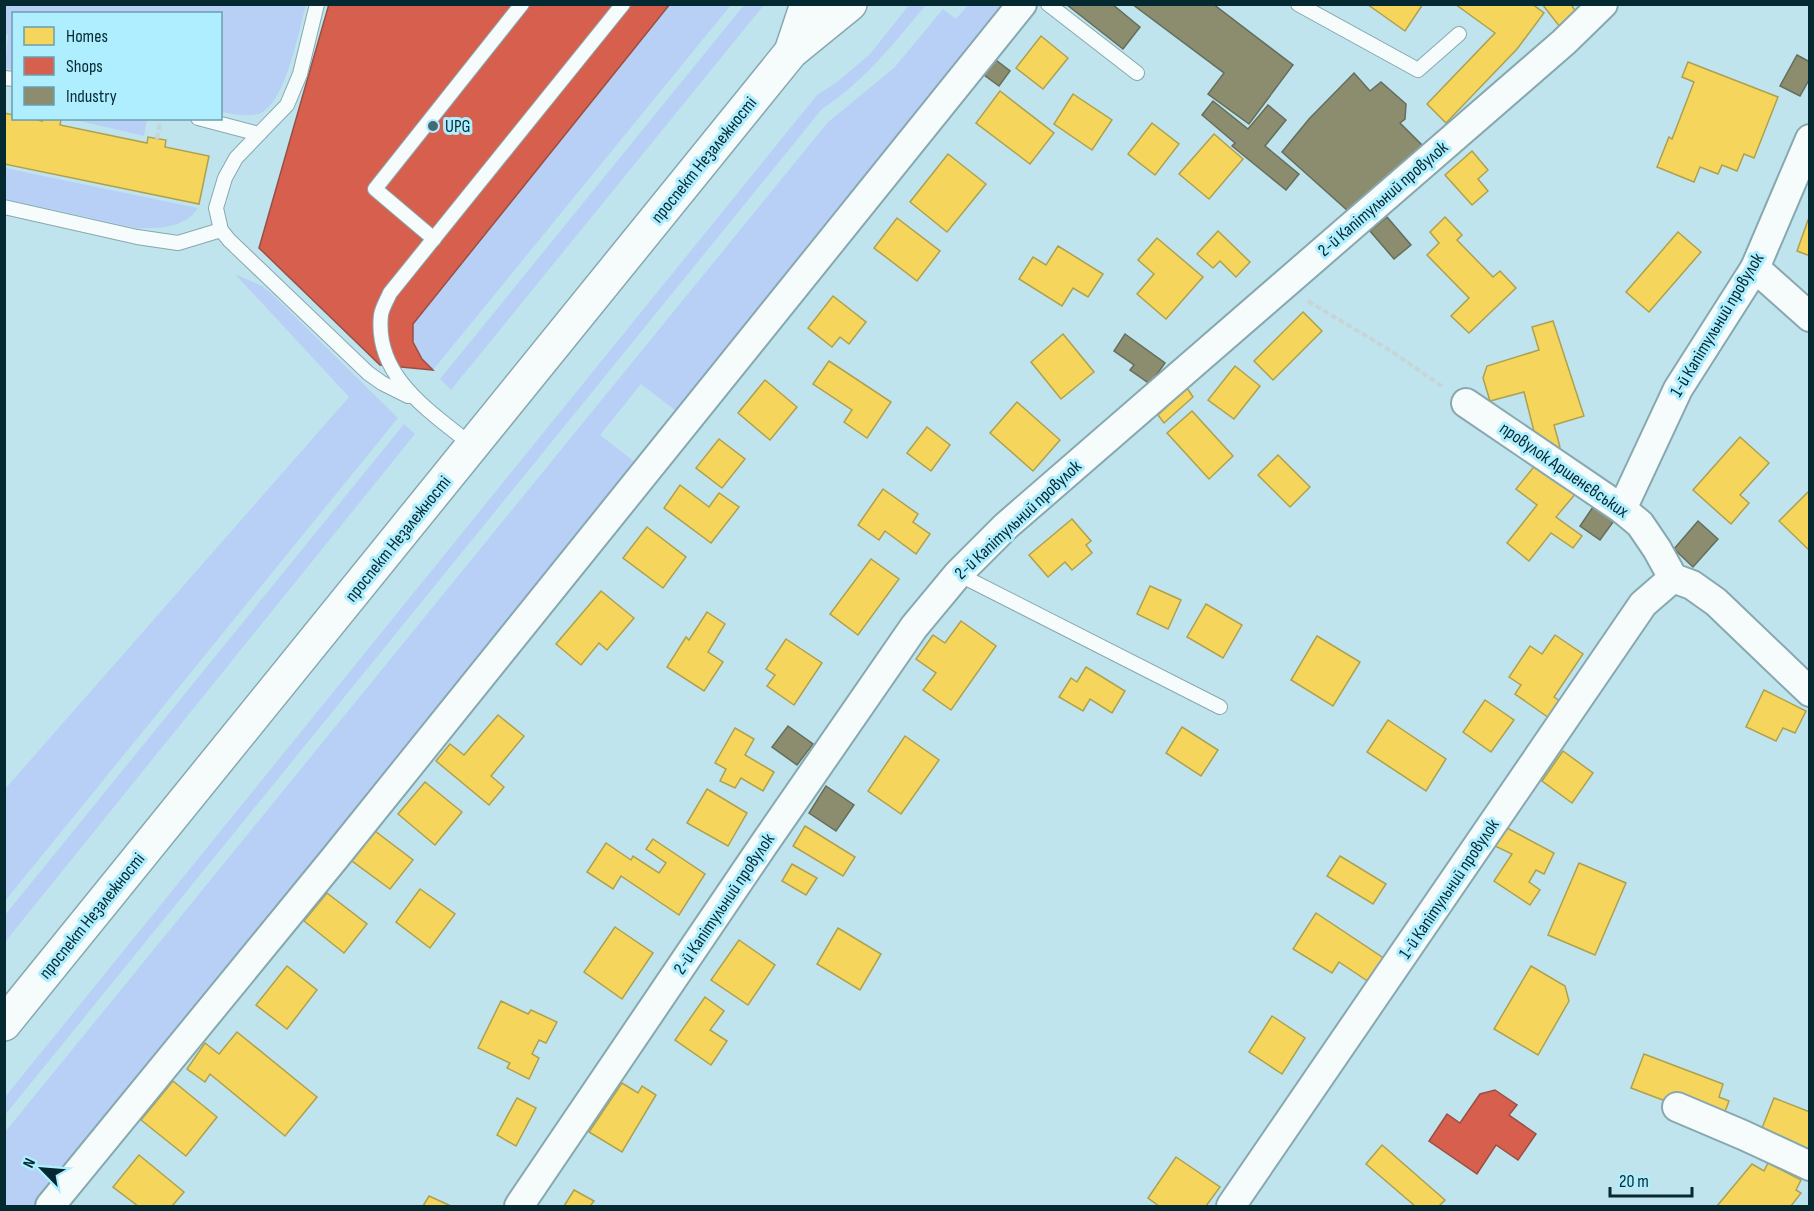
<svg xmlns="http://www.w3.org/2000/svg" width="1814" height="1211" font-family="'Sofia Sans Condensed',sans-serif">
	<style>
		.green { fill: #b9d0f6 }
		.homes { fill: #f6d55c; stroke: #ada14f; stroke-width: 1.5 }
		.shops { fill: #d6604d; stroke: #975045; stroke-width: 1.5 }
		.industry { fill: #8c8c6e; stroke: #636e5c; stroke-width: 1.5 }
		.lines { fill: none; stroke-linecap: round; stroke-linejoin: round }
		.service-casing { stroke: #87a8af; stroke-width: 16 }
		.minor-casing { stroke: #87a8af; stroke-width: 32 }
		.primary-casing { stroke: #87a8af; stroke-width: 36 }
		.path { stroke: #c8d5d8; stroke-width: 4; stroke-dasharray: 6 3; stroke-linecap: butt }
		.service { stroke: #f6fbfc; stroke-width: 14 }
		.minor { stroke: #f6fbfc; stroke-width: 28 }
		.primary { stroke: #f6fbfc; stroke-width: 33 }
		.poi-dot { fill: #466a73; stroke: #aeeeff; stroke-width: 2 }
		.labels { text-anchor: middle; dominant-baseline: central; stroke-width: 6; stroke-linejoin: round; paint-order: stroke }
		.poi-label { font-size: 18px; fill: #042931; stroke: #aeeeff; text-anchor: start }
		.street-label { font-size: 18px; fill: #042931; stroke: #aeeeff }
	</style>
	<rect width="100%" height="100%" fill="#c0e4ed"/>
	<g class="green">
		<path d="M4,5L5,4L306,5C299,30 285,107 258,114C246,117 232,114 221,112L220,14H14L13,70L5,68L8,35L5,34Z"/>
		<path d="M670,5H731L433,370C417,355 413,346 413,324Z"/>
		<polygon points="744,5 764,5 451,390 440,379"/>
		<path d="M909,5H926C893,44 865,81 822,109L5,1115V1097L817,95L837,82L870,54Z"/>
		<polygon points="968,5 1007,5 984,35 838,207 676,411 641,384 600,435 635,462 36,1206 5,1206 5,1132 828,122 894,68 943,9 956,19"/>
		<polygon points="67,118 147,118 147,119 144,136"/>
		<path d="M5,168L198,208C185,228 159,229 136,228L5,199Z"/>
		<polygon points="235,274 262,286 272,294 398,418 5,901 5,789 349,397"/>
		<polygon points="404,424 415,434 5,942 5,915"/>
	</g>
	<g class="homes">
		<polygon points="1367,4 1423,4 1405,31"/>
		<polygon points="1455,4 1532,4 1544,13 1517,49 1446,123 1427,104 1495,33"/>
		<polygon points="1542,4 1571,4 1576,12 1560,27"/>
		<polygon points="1041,36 1068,58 1043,89 1016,68"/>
		<polygon points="1688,62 1778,97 1754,158 1744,154 1737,171 1722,165 1718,174 1700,167 1694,182 1657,167 1669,137 1672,139 1694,82 1682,77"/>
		<polygon points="1000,91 1054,133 1030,164 976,123"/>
		<polygon points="1073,94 1112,120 1092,150 1054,124"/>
		<polygon points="4,113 14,115 14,118 31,118 42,121 43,118 61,119 60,125 147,143 148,137 166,140 165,147 209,156 199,204 4,164"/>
		<polygon points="1152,123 1179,144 1155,175 1128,154"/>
		<polygon points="1214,134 1243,159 1209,199 1179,174"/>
		<polygon points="1472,151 1488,170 1478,179 1488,191 1472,205 1445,175"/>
		<polygon points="948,154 986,184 947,232 910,202"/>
		<polygon points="1445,217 1462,235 1457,240 1493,277 1500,271 1516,288 1469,333 1451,316 1469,298 1427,255 1439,243 1430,232"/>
		<polygon points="897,218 940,251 917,281 874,248"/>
		<polygon points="1808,220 1810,221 1810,256 1797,251"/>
		<polygon points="1218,231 1250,262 1236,277 1220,261 1213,268 1197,254"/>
		<polygon points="1678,232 1701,252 1649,312 1626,292"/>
		<polygon points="1157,238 1203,277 1166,319 1137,294 1154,274 1138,260"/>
		<polygon points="1058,246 1103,274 1088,297 1073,288 1062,306 1019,279 1033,257 1046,265"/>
		<polygon points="833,296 866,322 849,344 840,337 832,347 808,328"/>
		<polygon points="1303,312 1322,331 1273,380 1254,361"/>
		<polygon points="1553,321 1584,416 1554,425 1560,447 1548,450 1537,443 1524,392 1490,401 1483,378 1487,366 1539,350 1532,327"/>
		<polygon points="1063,334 1094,372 1061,399 1031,362"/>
		<polygon points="829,361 891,402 867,438 844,422 852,410 813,384"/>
		<polygon points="1235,366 1260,386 1234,419 1208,400"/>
		<polygon points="765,380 797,407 770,440 738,413"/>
		<polygon points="1187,388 1193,397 1164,423 1158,415"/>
		<polygon points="1017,402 1060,440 1033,471 990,433"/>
		<polygon points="1192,411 1233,456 1209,479 1167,433"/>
		<polygon points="927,427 950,445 931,471 907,453"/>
		<polygon points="1740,437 1769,463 1740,495 1749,503 1731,524 1693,490"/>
		<polygon points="719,439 745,459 722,488 696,468"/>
		<polygon points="1278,455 1310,487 1290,507 1258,475"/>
		<polygon points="1537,463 1576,493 1556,517 1582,536 1573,548 1551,533 1529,561 1507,543 1537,505 1516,489"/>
		<polygon points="680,485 709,507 719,493 739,507 711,543 664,508"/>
		<polygon points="883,489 918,514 913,522 930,534 916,554 885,531 879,540 858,525"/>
		<polygon points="1810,490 1810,551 1779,521"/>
		<polygon points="1072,519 1091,541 1086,545 1092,553 1072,570 1065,562 1048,577 1029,555"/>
		<polygon points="647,527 686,557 663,588 623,558"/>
		<polygon points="871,559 899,579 858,635 830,614"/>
		<polygon points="1150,586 1181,600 1168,629 1137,614"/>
		<polygon points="601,591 634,618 607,650 599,643 581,665 556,644"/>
		<polygon points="1206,604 1242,625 1223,658 1187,637"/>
		<polygon points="707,612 725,624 708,652 723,662 704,691 667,667 686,637 689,640"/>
		<polygon points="961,621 996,646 951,710 923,690 936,673 916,659 933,635 945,643"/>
		<polygon points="1555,635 1583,654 1554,697 1560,701 1549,718 1515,694 1521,685 1509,677 1530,646 1542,654"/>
		<polygon points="1317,636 1360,662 1333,706 1291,680"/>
		<polygon points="786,639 822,663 794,705 767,686 775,675 766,669"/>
		<polygon points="1086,667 1125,691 1112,713 1090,699 1083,711 1059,697 1071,678 1077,682"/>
		<polygon points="1764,690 1806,711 1795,733 1783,728 1776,741 1746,727"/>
		<polygon points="1485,700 1514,720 1491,752 1463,732"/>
		<polygon points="498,715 524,736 491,776 504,787 489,805 436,761 450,744 464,755"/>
		<polygon points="1388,720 1446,759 1426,791 1367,752"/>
		<polygon points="1182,727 1218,750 1201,776 1166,753"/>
		<polygon points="735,728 754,739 745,755 774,772 763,791 741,778 735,788 720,781 726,769 715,763"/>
		<polygon points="905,736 939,760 901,814 868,791"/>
		<polygon points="1563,751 1593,773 1572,803 1542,781"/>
		<polygon points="425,782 462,812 435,845 398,814"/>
		<polygon points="707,789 747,813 728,846 687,823"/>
		<polygon points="805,826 855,857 843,876 793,846"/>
		<polygon points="1507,828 1554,853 1544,874 1536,870 1529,882 1540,890 1530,905 1494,881 1512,854 1495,846"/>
		<polygon points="375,831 413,860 390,889 352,861"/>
		<polygon points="653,839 705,874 679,915 621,876 613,889 587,872 606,843 631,860 633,856 659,873 666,863 646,849"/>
		<polygon points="1340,856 1386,884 1373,904 1327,876"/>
		<polygon points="1579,863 1626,883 1595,955 1548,935"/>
		<polygon points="792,864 817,878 806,895 782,881"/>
		<polygon points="420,889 455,914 430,948 396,922"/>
		<polygon points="327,893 367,924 344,953 304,921"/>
		<polygon points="1316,913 1385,959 1369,982 1339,962 1332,973 1293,949"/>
		<polygon points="615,927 653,953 622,999 584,972"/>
		<polygon points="838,928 881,954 860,990 817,964"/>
		<polygon points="739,940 775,965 748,1005 711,980"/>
		<polygon points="287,966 317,990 287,1029 256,1005"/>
		<polygon points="1531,966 1565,986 1569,1001 1538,1055 1494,1029"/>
		<polygon points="705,997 724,1011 710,1030 727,1041 711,1065 675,1040"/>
		<polygon points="501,1001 528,1014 531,1010 557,1022 546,1043 539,1040 532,1054 539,1058 529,1079 507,1068 510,1063 478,1048"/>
		<polygon points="1272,1016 1305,1038 1282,1074 1249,1052"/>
		<polygon points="237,1032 317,1097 285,1136 210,1074 205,1082 187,1069 205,1043 219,1054"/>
		<polygon points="1644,1054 1723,1084 1719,1097 1729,1101 1721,1122 1631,1088"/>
		<polygon points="173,1081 217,1117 186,1156 141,1120"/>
		<polygon points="622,1083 638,1093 642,1086 656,1095 622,1152 589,1132"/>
		<polygon points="517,1098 536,1108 516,1146 497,1135"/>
		<polygon points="1774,1098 1810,1112 1810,1152 1760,1133"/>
		<polygon points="1382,1145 1445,1200 1439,1206 1415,1206 1366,1164"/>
		<polygon points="139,1155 184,1192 172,1206 138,1206 113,1187"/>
		<polygon points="1176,1157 1220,1187 1206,1206 1159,1206 1148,1198"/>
		<polygon points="1768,1163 1801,1180 1796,1190 1801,1193 1791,1206 1717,1206 1752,1164 1764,1171"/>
		<polygon points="574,1190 594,1201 590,1206 564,1206"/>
		<polygon points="429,1196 451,1206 423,1206"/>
	</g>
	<g class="shops">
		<polygon points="329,4 670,4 413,324 413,342 422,359 433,370 380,365 259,248"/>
		<polygon points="1495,1090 1517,1105 1509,1115 1536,1134 1518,1160 1496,1145 1477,1174 1429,1141 1447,1114 1460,1123 1480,1094"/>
	</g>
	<g class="industry">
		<polygon points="1066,4 1112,4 1140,27 1123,49"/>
		<polygon points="1132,4 1213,4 1293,65 1249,124 1208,94 1224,73"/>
		<polygon points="1797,55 1810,62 1810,78 1800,96 1780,86"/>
		<polygon points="992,57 1010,71 999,86 980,72"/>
		<polygon points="1354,73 1370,91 1381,82 1406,104 1405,119 1400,123 1422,145 1348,211 1282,152 1309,119"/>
		<polygon points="1213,101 1248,129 1268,105 1286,120 1265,146 1299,174 1286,190 1232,146 1235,143 1202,115"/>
		<polygon points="1387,217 1411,245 1394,259 1370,231"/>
		<polygon points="1125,334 1165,363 1150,384 1130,370 1134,365 1114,351"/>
		<polygon points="1595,504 1616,518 1600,540 1580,526"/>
		<polygon points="1698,521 1718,539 1693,567 1674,549"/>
		<polygon points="788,726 813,744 797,765 772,747"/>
		<polygon points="826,786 854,805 836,831 809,813"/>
	</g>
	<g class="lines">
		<defs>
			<g id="service">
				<polyline points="1048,4 1137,73"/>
				<polyline points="1298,4 1418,70 1459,34"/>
				<polyline points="4,78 14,79"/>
				<polyline points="198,118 259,134 287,105 300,74 317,4"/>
				<polyline points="259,134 236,158 225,178 216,208 221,230 229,240 368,373 382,383 408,396"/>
				<polyline points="4,207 137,237 178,243 221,230"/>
				<polyline points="434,239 375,189 522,4"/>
				<path d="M473,446C431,412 374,377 381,315C382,308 387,300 390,293L623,4"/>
				<polyline points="958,574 1220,707"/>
			</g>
			<g id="minor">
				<polyline points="1755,268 1810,317"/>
				<polyline points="1466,403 1622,509 1640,524 1657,549 1673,578 1692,585 1716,602 1810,692"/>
				<polyline points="1622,509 1678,389 1755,268 1810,139"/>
				<polyline points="1677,1107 1743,1135 1810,1166"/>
				<polyline points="50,1206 334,859 1022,4"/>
				<polyline points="519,1206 762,847 914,627 958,574 1006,526 1564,42 1603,4"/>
				<polyline points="1231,1206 1643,604 1673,578"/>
			</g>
			<g id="primary">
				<polyline points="791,52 807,4"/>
				<polyline points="4,1024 791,52 850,4"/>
			</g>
		</defs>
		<use href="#service" class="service-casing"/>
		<use href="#minor" class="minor-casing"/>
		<use href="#primary" class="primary-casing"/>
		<g class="path">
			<polyline points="157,139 161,118"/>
			<polyline points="1308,301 1391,351 1443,387"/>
		</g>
		<use href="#service" class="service"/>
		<use href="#minor" class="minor"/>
		<use href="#primary" class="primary"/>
	</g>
	<circle class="poi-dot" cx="433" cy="126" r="6"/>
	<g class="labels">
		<g class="poi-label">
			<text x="445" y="126">UPG</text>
		</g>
		<g class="street-label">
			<text transform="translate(704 160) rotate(-51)">проспект Незалежності</text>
			<text transform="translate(1383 199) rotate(-41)">2-й Капітульний провулок</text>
			<text transform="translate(1717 325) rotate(-59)">1-й Капітульний провулок</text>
			<text transform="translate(1564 470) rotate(35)">провулок Аршенєвських</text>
			<text transform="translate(1018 520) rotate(-43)">2-й Капітульний провулок</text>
			<text transform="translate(398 539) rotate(-51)">проспект Незалежності</text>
			<text transform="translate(1449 889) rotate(-56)">1-й Капітульний провулок</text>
			<text transform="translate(724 904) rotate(-56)">2-й Капітульний провулок</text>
			<text transform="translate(92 916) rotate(-51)">проспект Незалежності</text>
		</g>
	</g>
	<rect width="1814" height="1211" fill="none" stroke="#042931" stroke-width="12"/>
	<rect x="12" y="12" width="210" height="108" fill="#aeeeff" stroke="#6a9fad" stroke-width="1.5"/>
	<rect x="24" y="27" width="30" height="18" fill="#f6d55c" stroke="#6a9fad" stroke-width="1.5"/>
	<text x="66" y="42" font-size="18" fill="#042931">Homes</text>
	<rect x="24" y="57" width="30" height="18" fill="#d6604d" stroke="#6a9fad" stroke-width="1.5"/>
	<text x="66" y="72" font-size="18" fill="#042931">Shops</text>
	<rect x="24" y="87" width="30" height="18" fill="#8c8c6e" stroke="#6a9fad" stroke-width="1.5"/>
	<text x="66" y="102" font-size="18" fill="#042931">Industry</text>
	<g transform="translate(42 1169) rotate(295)" stroke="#aeeeff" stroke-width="4.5" paint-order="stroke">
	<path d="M0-4.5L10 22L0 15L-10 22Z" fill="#042931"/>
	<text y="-9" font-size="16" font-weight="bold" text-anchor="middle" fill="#042931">N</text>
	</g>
	<path d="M1610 1187v9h82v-9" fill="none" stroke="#042931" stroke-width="3"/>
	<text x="1619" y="1187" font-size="18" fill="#042931" stroke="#aeeeff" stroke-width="4.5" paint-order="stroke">20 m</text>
</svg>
